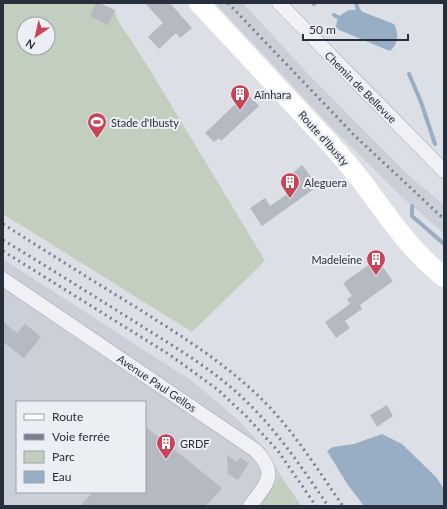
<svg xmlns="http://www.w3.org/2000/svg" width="447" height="509" font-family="Lato,sans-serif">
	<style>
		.built { fill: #cacfd8; fill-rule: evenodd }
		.green { fill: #c2cfbe; fill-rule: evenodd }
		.water { fill: #98aec5 }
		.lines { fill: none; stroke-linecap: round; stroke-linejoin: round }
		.stream { stroke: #98aec5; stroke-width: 4 }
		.building { fill: #b4b9c2 }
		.street-casing { stroke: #a2a7b0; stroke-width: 15 }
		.street { stroke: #eff1f4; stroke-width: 14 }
		.secondary { stroke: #fff; stroke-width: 20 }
		.rail { stroke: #76808f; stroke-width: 3; stroke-dasharray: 2 4; stroke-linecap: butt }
		.labels { text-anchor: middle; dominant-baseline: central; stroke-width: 4; stroke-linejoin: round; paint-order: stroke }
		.street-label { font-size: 11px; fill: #272e3c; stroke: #ebeff4 }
		.poi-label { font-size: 11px; fill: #272e3c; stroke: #ebeff4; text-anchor: start }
	</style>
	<rect width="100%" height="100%" fill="#dce0e6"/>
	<g class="built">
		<polygon points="215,3 243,3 310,76 407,174 444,205 444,233 404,199 333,129"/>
		<path d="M3,259L192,381L237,419L267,451L281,476L301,506H3ZM17,402H145V492H17Z"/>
	</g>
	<g class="green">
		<path d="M3,3H99L115,10L117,19L147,65L265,261L192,332L3,214ZM24,24H48V48H24Z"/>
		<polygon points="281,476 301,506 258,506"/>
	</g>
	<g class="water">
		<path d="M349,10H358L394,24C399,34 399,43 390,51L339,30L336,27C337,17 341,14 349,10Z"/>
		<polygon points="382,434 402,444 436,477 444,489 444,506 364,506 348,485 327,451 333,447 354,444"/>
	</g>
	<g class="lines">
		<g class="stream">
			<polyline points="313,3 314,4"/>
			<polyline points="356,3 358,10 361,13"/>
			<polyline points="334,15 343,20"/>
			<polyline points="409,74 421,102 435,144"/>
			<polyline points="412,206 412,216 444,244"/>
		</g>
	</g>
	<g class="building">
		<polygon points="96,3 99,3 115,10 108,25 90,16"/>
		<polygon points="145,3 170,3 192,28 180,38 176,33 159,49 148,37 163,23"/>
		<polygon points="247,93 259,106 221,141 219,138 214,142 205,133"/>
		<polygon points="302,165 318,186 262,226 250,208 265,198 270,206 290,192 284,184 286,182 285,180"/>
		<polygon points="377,259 393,281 360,305 362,309 345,321 350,328 336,338 325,322 350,304 347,299 352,296 343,283"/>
		<polygon points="3,322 17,333 25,324 41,337 24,358 3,342"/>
		<polygon points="387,405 393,416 377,427 370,415"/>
		<polygon points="145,426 222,488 206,506 80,506 93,492 145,492"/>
		<polygon points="227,455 237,462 240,457 249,463 238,480 228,474"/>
	</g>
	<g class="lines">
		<defs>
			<g id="street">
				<polyline points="279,3 444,171"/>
				<path d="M3,279L255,450C279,474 267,483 250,506"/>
			</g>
		</defs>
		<use href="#street" class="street-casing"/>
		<use href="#street" class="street"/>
		<path class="secondary" d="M199,3L336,150C347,163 359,177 369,191C392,222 413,253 444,277"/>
		<g class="rail">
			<polyline points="228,3 355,136 444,219"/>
			<path d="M3,224C47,252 90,279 134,306C175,332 216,357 252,390C289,423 315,466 343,506"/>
			<path d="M3,240C46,266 89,293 132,320C171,345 212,368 246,401C278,432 303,469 328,506"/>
			<polyline points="3,251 170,355 217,389 246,416 278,451 316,506"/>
		</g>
	</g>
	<defs>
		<symbol id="building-pin" viewBox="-11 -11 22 30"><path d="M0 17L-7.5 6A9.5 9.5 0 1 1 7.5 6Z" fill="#c84458" stroke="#ebeff4"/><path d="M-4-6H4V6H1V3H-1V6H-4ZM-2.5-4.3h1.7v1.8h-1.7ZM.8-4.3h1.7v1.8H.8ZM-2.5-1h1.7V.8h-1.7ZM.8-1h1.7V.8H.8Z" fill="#fff"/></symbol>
		<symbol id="stadium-pin" viewBox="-11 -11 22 30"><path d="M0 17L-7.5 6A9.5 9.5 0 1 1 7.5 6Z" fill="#c84458" stroke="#ebeff4"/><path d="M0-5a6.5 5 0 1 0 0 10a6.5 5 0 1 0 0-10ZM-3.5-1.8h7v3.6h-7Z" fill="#fff"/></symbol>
	</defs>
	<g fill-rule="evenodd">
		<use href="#building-pin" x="229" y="83" width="22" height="30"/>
		<use href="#stadium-pin" x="86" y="111" width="22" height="30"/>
		<use href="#building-pin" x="279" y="171" width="22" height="30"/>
		<use href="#building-pin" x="365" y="248" width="22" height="30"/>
		<use href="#building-pin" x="155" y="432" width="22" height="30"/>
	</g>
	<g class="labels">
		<g class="street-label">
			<text transform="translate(361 87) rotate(45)">Chemin de Bellevue</text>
			<text transform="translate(324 138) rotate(48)">Route d'Ibusty</text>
			<text transform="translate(157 383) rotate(34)">Avenue Paul Gellos</text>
		</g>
		<g class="poi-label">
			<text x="254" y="94">Aïnhara</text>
			<text x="111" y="122">Stade d'Ibusty</text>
			<text x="304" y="182">Aleguera</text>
			<text x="362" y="259" text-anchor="end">Madeleine</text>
			<text x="180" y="443">GRDF</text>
		</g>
	</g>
	<rect width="447" height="509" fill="none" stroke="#272e3c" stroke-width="8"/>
	<rect x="16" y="401" width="130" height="92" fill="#ebeff4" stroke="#9da2aa"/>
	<rect x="24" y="414" width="20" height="6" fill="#ffffff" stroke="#9da2aa"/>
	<text x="52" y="421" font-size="12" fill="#272e3c">Route</text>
	<rect x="24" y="434" width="20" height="6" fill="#76808f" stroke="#9da2aa"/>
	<text x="52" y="441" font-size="12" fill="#272e3c">Voie ferrée</text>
	<rect x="24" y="451" width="20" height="12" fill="#c2cfbe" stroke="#9da2aa"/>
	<text x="52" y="461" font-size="12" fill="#272e3c">Parc</text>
	<rect x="24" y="471" width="20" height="12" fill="#98aec5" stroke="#9da2aa"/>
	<text x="52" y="481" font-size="12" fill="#272e3c">Eau</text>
	<g transform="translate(36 36) rotate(214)"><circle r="19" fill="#ebeff4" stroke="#9da2aa"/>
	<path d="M0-3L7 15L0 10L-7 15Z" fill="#c84458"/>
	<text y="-6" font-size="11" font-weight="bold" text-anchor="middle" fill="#272e3c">N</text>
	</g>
	<path d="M303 34v6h105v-6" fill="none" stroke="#272e3c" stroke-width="2"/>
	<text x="309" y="34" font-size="12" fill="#272e3c" stroke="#ebeff4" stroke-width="3" paint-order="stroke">50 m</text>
</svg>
